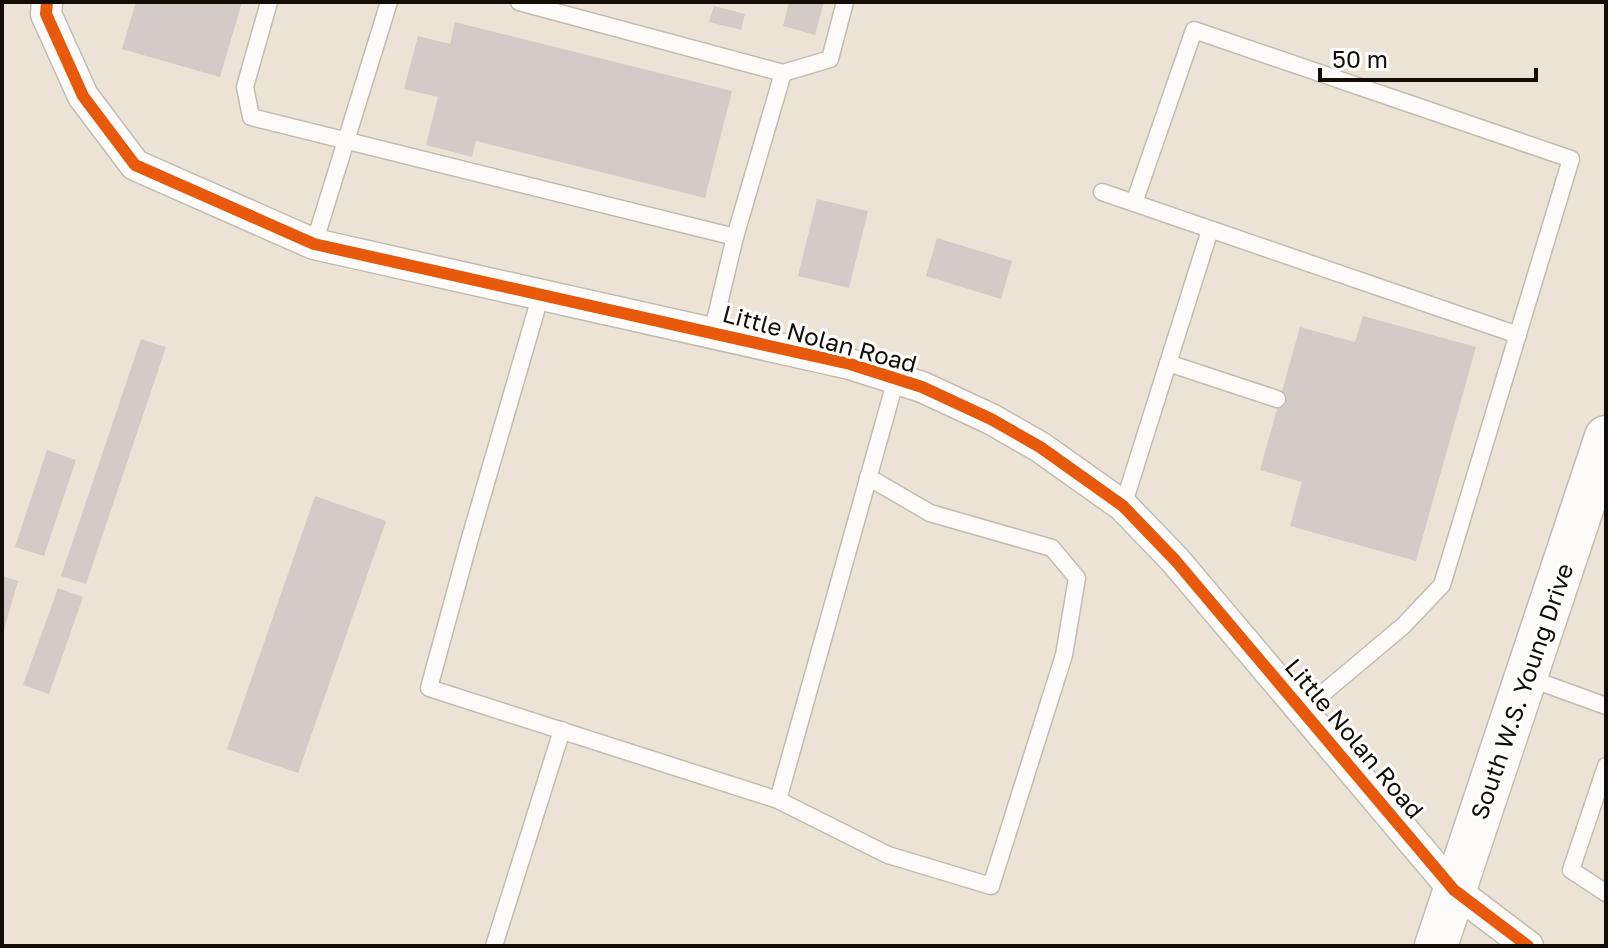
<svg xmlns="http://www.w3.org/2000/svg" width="1608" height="948" font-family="'Golos Text',sans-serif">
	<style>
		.building { fill: #d3cbc7 }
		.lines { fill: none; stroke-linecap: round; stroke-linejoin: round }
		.lane-casing { stroke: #c2bdb2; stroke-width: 19 }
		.street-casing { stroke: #c2bdb2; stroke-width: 33 }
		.secondary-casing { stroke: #c2bdb2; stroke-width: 45 }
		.lane { stroke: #fcfbf9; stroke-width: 16 }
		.street { stroke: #fcfbf9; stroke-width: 30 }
		.secondary { stroke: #fcfbf9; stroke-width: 42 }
		.cycleway-casing { stroke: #fff; stroke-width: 17 }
		.cycleway { stroke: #e8590c; stroke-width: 12 }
		.labels { text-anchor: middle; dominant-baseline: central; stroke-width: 6; stroke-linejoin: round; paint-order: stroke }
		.street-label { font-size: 24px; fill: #120e06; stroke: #fff }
	</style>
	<rect width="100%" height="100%" fill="#ebe4d6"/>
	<g class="building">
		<polygon points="136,2 242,2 220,77 122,49"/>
		<polygon points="789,2 824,2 815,35 783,26"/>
		<polygon points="714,6 745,14 741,30 709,22"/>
		<polygon points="455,22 732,91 705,198 476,141 472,157 426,145 438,97 404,89 418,36 450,44"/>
		<polygon points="817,199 868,211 849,288 798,276"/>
		<polygon points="937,238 1012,261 1001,299 926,276"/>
		<polygon points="1363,316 1476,347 1416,561 1290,526 1302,482 1260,470 1300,327 1355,342"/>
		<polygon points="141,339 166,347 86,584 61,576"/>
		<polygon points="47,450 76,460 44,556 15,547"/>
		<polygon points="315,496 386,521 298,773 227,749"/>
		<polygon points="2,576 18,581 3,633 2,633"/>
		<polygon points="58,588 83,597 49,694 23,685"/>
	</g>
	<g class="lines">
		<defs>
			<g id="lane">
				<polyline points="269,2 245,87 251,117 735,237"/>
				<polyline points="519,2 783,73 735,237 712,333"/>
				<polyline points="783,73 830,59 845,2"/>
				<polyline points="1102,192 1518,335"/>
				<polyline points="1134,203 1194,30 1571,159 1442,585 1403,626 1303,710"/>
				<polyline points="314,244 389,2"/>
				<polyline points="541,294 470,538 429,688 778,800 888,855 991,886 1064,655 1077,578 1052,548 930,513 868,477"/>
				<polyline points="1168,363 1277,399"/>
				<polyline points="1123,506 1210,230"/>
				<polyline points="1526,677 1606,706"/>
				<polyline points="1606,766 1571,870 1606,893"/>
				<polyline points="778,800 896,379"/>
				<polyline points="494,946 562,730"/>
			</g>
			<polyline id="street" points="47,2 46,14 83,96 135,165 314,244 850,364 922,387 991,419 1040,447 1123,506 1175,560 1454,890 1528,946"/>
			<polyline id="secondary" points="1436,946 1606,437"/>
		</defs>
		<use href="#lane" class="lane-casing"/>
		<use href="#street" class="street-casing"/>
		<use href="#secondary" class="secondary-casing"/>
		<use href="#lane" class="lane"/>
		<use href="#street" class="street"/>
		<use href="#secondary" class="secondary"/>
		<defs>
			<polyline id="cycleway" points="47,2 46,14 83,96 135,165 314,244 850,364 922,387 991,419 1040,447 1123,506 1175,560 1454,890 1528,946"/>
		</defs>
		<use href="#cycleway" class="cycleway-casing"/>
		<use href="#cycleway" class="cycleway"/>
	</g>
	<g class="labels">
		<g class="street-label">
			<text transform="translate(820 338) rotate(15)">Little Nolan Road</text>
			<text transform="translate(1521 691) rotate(-71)">South W.S. Young Drive</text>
			<text transform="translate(1355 738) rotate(50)">Little Nolan Road</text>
		</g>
	</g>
	<rect width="1608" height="948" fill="none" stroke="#120e06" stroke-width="8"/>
	<path d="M1320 68v12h216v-12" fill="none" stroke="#120e06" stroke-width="4"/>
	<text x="1332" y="68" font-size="24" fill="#120e06" stroke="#ffffff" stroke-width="6" paint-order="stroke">50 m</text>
</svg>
